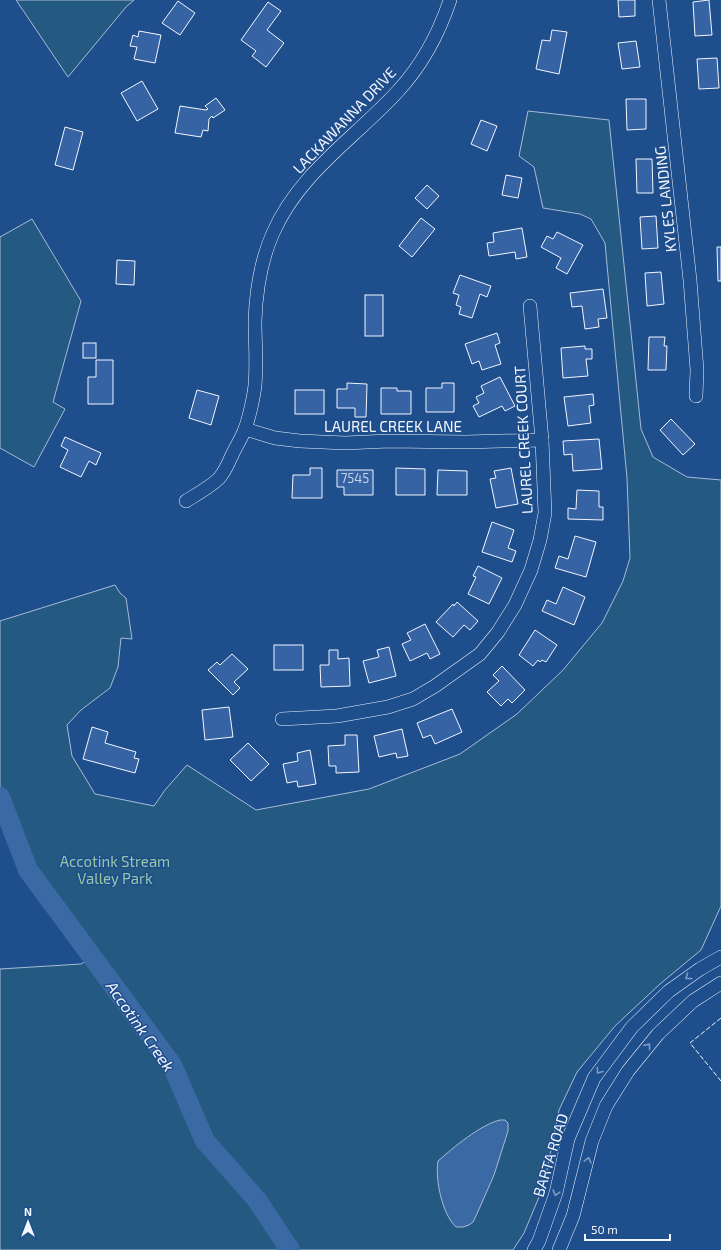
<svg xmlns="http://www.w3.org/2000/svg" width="721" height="1250" font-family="'Exo 2',sans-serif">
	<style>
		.green { fill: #245a82; stroke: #a8bbd7 }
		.water { fill: #3b69a3; stroke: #a8bbd7 }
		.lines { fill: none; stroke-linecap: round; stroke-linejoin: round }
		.river { stroke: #3b69a3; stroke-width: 20 }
		.building { fill: #3563a3; stroke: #f2f6ff }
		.minor-casing { stroke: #f2f6ff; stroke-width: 14 }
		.minor { stroke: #1f4e8c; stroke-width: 13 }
		.fence { stroke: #f2f6ff; stroke-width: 1; stroke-dasharray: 5 2; stroke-linecap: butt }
		.oneway { stroke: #7e9ac0 }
		.labels { text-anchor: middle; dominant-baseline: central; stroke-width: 3; stroke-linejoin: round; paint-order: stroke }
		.number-label { font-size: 13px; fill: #c3d1e8 }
		.street-label { font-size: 15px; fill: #f2f6ff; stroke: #1f4e8c }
		.park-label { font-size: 15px; fill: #97c8a6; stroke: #1f4e8c }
		.water-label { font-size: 16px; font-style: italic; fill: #f2f6ff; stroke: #1f4e8c }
	</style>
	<rect width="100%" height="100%" fill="#1f4e8c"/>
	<g class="green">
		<polygon points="16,0 134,0 126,7 68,77"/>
		<polygon points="528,111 609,120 641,429 653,457 687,477 721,480 721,906 701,950 660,984 615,1026 577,1072 559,1110 547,1170 539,1197 524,1233 513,1250 0,1250 0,969 81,964 93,957 28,870 0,796 0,621 115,585 120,593 126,598 132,639 121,638 118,667 110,688 81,710 67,725 72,756 95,794 154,806 165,790 187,765 256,810 369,789 460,754 517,714 563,670 602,623 623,581 630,558 627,478 605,243 591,219 580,214 543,208 534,167 519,156"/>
		<polygon points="32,219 81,301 53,402 65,409 34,467 0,448 0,237"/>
	</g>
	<path class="water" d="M500,1120H505L508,1123V1131L494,1175L476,1216L473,1222L469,1225L463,1227H456C442,1214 435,1179 438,1161C454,1147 480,1125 500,1120Z"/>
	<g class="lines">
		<polyline class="river" points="0,797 28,870 172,1065 205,1141 257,1200 290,1250"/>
	</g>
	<g class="building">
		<polygon points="618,0 635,0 635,16 619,17"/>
		<polygon points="709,0 712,35 695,36 693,2"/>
		<polygon points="178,1 195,13 180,35 162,23"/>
		<polygon points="268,2 281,11 267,30 284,43 266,67 252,56 256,51 241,40"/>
		<polygon points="552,30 567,32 559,74 536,69 542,40 550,41"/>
		<polygon points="139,31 161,35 155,63 134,59 137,47 130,46 133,35 138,37"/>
		<polygon points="636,41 640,67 622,69 618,43"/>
		<polygon points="717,58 719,88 699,89 697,59"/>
		<polygon points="142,81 158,109 137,121 121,93"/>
		<polygon points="216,98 225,110 213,118 212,116 209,119 208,131 203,130 201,137 175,133 180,106 206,110 208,109 205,106"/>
		<polygon points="626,99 646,99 646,129 627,130"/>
		<polygon points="481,120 497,126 487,151 471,144"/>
		<polygon points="65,127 83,132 73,170 55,165"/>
		<polygon points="636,159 652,159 653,193 637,193"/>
		<polygon points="506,175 522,178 518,198 502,195"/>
		<polygon points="427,185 439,196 427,209 415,198"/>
		<polygon points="656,216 658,248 642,249 640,217"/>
		<polygon points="421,218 435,229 412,257 399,246"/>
		<polygon points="522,228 527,257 516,259 515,252 489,256 487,243 494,242 493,233"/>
		<polygon points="557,232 583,245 567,274 556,268 561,258 541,247 547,236 553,239"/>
		<polygon points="717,247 721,247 721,281 718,281"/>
		<polygon points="117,260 135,261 134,285 116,284"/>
		<polygon points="661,272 664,304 647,306 645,273"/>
		<polygon points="460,275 491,286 487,297 480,294 472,318 459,314 461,307 456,305 459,295 453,293"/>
		<polygon points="603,289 607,318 598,319 599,327 585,329 582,306 572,307 570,293"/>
		<rect x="365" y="295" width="18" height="41"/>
		<polygon points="497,333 500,343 495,345 501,364 482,370 479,361 472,364 465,344"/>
		<polygon points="649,337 665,337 664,346 667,346 666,370 648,370"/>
		<rect x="83" y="343" width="13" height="15"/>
		<polygon points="585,346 585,349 592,349 592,359 586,359 588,376 563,378 561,348"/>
		<polygon points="96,360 113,360 113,404 88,404 88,377 96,377"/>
		<polygon points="500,377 515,406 505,411 502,406 479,417 473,406 479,403 476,397 484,393 481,386"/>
		<polygon points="347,383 367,384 366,417 355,417 355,408 337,408 337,389 347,389"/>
		<polygon points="442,383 454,383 454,412 426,412 426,388 442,388"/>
		<polygon points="381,388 397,388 397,391 411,391 411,414 381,414"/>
		<polygon points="197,390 219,396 211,425 189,418"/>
		<rect x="295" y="390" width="29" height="24"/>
		<polygon points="593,394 594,405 589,406 591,423 568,426 564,397"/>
		<polygon points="671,419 695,444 683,455 660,430"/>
		<polygon points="65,437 101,453 96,465 89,461 81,477 60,467 68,450 61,446"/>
		<polygon points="599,439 602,469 573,471 572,454 564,455 563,441"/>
		<polygon points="310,468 322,468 322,498 292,498 293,475 310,475"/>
		<polygon points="396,468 425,469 425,495 396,495"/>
		<polygon points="511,468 518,504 496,508 490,479 496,478 494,471"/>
		<polygon points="337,470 373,470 373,495 344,495 344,487 337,487"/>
		<polygon points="438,470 467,471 467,495 437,495"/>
		<polygon points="577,490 599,491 599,507 603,507 603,520 568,519 568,508 576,509"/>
		<polygon points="492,522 514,530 508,548 516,551 512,562 482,552"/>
		<polygon points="575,536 596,542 586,577 555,568 559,556 568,559"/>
		<polygon points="478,566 502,578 489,604 468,594 476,577 473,576"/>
		<polygon points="563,587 585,597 574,625 542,611 547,600 556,604"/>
		<polygon points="457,602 478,621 470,630 464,625 453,637 436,622 453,604 454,606"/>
		<polygon points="425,624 440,654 430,659 427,653 410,661 402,644 411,640 407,633"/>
		<polygon points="535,630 557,645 546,662 542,660 540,662 538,660 533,666 519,655"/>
		<rect x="274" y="645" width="29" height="25"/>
		<polygon points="389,647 396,676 369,683 363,661 379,657 377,650"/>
		<polygon points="329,650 338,650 338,659 349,658 350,686 321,687 320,665 329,665"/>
		<polygon points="232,654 248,669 234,682 240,688 233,695 208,670 217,662 220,665"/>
		<polygon points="502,666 525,690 512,703 508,699 501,706 487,692 499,681 493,675"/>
		<polygon points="229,707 233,737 205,740 202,710"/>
		<polygon points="452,709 462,732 435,744 431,735 423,738 417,723"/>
		<polygon points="92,727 108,732 105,743 136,752 134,758 139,759 135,773 83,759"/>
		<polygon points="402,729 408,756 397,758 396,753 379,757 374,736"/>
		<polygon points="345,735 357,735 359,772 336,773 336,766 329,766 328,746 345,745"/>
		<polygon points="248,743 269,764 251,781 230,760"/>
		<polygon points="310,750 316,784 298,787 297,781 287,783 283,764 298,761 297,753"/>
	</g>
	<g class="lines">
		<defs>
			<g id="minor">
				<polyline points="659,0 690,280 697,370 696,396"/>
				<polyline points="245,429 275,438 300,441 345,443 389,441 466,442 542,440"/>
				<path d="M186,501C194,496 215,484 220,477C226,470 229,461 233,453C237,445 242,437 245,429C249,418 254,396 255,385C257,363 255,342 255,321C256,292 261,260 273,233C299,173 355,138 398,91C422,65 439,33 450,0"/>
				<polyline points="282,719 337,716 388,707 413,699 435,686 480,654 498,632 515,605 531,570 540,540 545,513 542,440 530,306"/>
				<polyline points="534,1250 539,1241 556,1193 568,1139 594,1078 632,1027 669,991 700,969 721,957"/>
				<polyline points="559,1250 573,1216 592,1141 606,1106 628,1071 658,1034 693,1001 721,983"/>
			</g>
		</defs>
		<use href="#minor" class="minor-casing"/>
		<use href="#minor" class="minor"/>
		<polyline class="fence" points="721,1018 690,1043 721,1081"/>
	</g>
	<defs><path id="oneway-chevron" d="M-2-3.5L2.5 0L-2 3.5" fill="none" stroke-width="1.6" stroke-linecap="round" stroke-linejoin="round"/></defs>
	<g class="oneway">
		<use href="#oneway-chevron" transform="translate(688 977) rotate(144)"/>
		<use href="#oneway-chevron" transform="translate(648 1046) rotate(-51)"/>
		<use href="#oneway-chevron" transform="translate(599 1071) rotate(127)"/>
		<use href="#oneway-chevron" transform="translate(588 1160) rotate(-76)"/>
		<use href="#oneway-chevron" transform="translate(556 1193) rotate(106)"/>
	</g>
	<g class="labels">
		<g class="number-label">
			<text x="355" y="478">7545</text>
		</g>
		<g class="street-label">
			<text transform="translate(344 120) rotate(-46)">LACKAWANNA DRIVE</text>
			<text transform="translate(665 199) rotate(-96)">KYLES LANDING</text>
			<text x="393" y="426">LAUREL CREEK LANE</text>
			<text transform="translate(523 440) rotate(-93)">LAUREL CREEK COURT</text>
			<text transform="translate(550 1155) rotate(-73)">BARTA ROAD</text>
		</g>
		<g class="park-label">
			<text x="115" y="861">Accotink Stream<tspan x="115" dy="17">Valley Park</tspan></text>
		</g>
		<g class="water-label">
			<text transform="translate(141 1026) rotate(55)">Accotink Creek</text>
		</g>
	</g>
	<g transform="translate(28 1222)" stroke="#1f4e8c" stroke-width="3" paint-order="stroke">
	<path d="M0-3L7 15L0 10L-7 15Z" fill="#f2f6ff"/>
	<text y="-6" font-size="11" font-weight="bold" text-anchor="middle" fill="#f2f6ff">N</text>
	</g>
	<path d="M585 1234v6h85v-6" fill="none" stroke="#f2f6ff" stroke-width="2"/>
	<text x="591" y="1234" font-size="12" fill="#f2f6ff" stroke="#1f4e8c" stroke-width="3" paint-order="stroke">50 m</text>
</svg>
